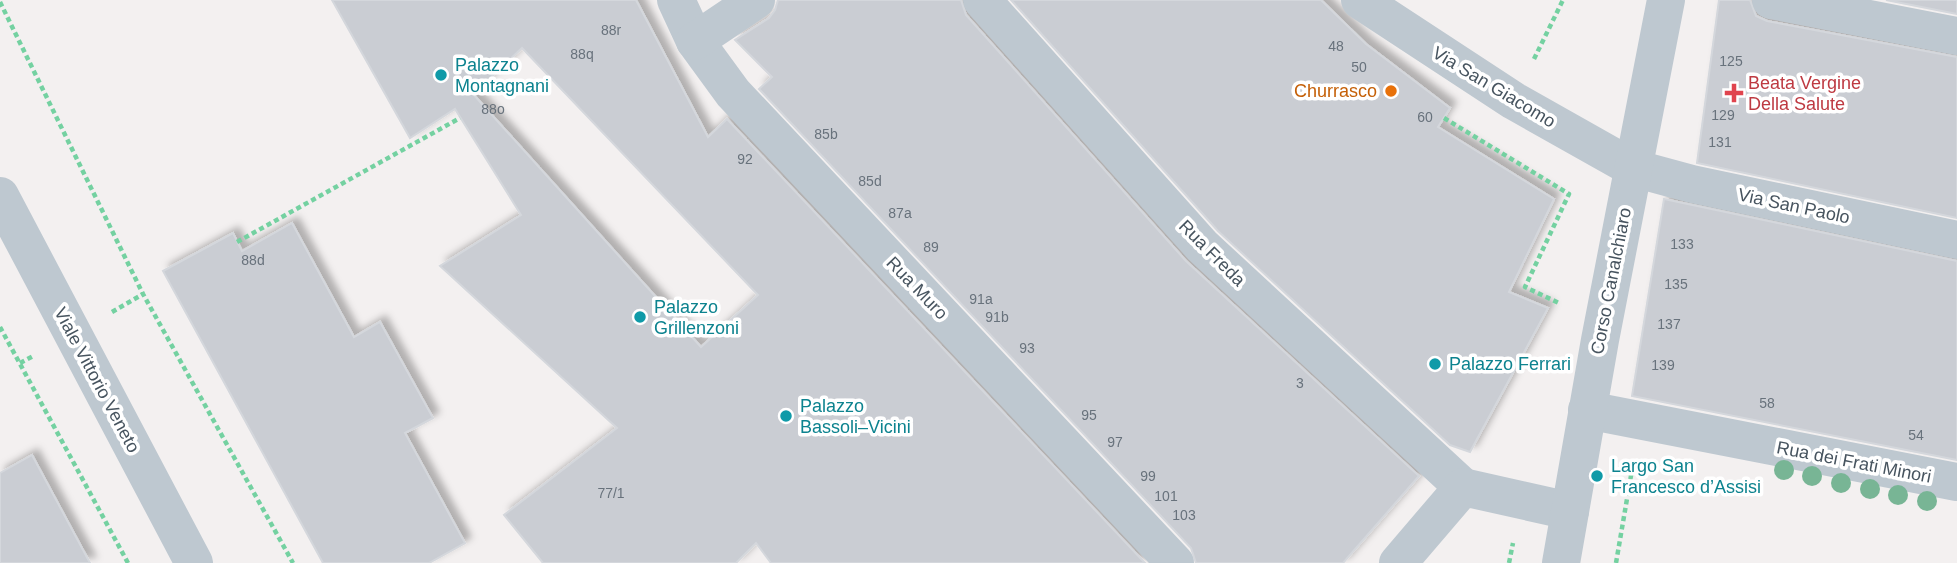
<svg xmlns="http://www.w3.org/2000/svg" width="1957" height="563" font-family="Helvetica,sans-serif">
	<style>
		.building { fill: #cacdd3; stroke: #d4d7dc; stroke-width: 2; fill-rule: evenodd; filter: url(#shadow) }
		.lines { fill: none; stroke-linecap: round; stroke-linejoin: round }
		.path { stroke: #74d1a1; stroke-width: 4.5; stroke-dasharray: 5 3.5; stroke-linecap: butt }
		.minor { stroke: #bec8d0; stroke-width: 38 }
		.tree { fill: #78b595 }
		.culture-dot { fill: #0f9aa8; stroke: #fff; stroke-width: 2.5 }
		.food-dot { fill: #e8710a; stroke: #fff; stroke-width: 2.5 }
		.health-dot { fill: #e0444e; stroke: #fff; stroke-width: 2.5 }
		.labels { text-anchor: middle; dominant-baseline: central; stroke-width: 7; stroke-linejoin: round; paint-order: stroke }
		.number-label { font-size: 14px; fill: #68727c }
		.culture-label { font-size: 18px; fill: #0d838f; stroke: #fff; text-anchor: start }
		.health-label { font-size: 18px; fill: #be3a42; stroke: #fff; text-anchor: start }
		.street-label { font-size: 18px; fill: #47545f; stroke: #fff }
		.food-label { font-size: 18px; fill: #c56008; stroke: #fff; text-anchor: end }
	</style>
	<defs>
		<filter id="shadow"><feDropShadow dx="6" dy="-6" stdDeviation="3.5" flood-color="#0004"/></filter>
	</defs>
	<rect width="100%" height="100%" fill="#f3f0f0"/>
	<g class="building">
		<path d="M332,0H636L708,137L727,119L1145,563H771L756,543L736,563H543L504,515L617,428L440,266L521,215L455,109L410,138ZM522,48L758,295L701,347L473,94Z"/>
		<polygon points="778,0 961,0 966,15 1186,261 1419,476 1343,563 1196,563 1191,548 759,89 772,77 735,40 769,18 775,10"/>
		<polygon points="1011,0 1321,0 1366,44 1450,108 1438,127 1554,199 1509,292 1548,308 1470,452 1450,445 1218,231"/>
		<polygon points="1719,0 1750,0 1756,16 1767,21 1957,57 1957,218 1697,163"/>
		<polygon points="1886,0 1957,0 1957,14"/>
		<polygon points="1664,199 1957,261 1957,460 1632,396"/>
		<polygon points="292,223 354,337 380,322 433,418 405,433 465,543 429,563 323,563 163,271 233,233 242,251"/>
		<polygon points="32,455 90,563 0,563 0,473"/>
	</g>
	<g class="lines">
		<g class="path">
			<polyline points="0,2 143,294 293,563"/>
			<polyline points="1534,59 1563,0"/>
			<polyline points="1444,118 1569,194 1525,287 1561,304"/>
			<polyline points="237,242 460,118"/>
			<polyline points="112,312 143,294"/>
			<polyline points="0,327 128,563"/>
			<polyline points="20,363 35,355"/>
			<polyline points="1509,563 1513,543"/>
			<polyline points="1616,563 1633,464"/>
		</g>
		<g class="minor">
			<polyline points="676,0 695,41 733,93 1175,563"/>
			<polyline points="982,0 1202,246 1463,487"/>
			<polyline points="1360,0 1514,101 1633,168 1692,184 1957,240"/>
			<polyline points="1771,0 1957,36"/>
			<polyline points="695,41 756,0"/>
			<polyline points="0,196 194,563"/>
			<polyline points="1587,410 1957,482"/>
			<polyline points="1398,563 1463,487 1570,511"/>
			<polyline points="1561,563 1600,340 1666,0"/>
		</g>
	</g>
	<g class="tree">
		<circle cx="1784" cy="470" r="10"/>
		<circle cx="1812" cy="476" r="10"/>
		<circle cx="1841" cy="483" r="10"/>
		<circle cx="1870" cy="489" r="10"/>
		<circle cx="1898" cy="495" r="10"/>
		<circle cx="1927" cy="501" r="10"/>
	</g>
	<g class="culture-dot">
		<circle cx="441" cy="75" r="7"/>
		<circle cx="640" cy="317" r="7"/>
		<circle cx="1435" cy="364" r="7"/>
		<circle cx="786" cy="416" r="7"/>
		<circle cx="1597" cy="476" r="7"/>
	</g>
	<circle class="food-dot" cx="1391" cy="91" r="7"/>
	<path class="health-dot" d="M1730.5 82.5h7v7h7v7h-7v7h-7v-7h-7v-7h7z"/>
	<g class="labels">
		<g class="number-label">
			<text x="611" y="30">88r</text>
			<text x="1336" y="46">48</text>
			<text x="582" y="54">88q</text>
			<text x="1731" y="61">125</text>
			<text x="1359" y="67">50</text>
			<text x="493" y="109">88o</text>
			<text x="1723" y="115">129</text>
			<text x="1425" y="117">60</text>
			<text x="826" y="134">85b</text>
			<text x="1720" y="142">131</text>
			<text x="745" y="159">92</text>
			<text x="870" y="181">85d</text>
			<text x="900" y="213">87a</text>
			<text x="1682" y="244">133</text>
			<text x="931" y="247">89</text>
			<text x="253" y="260">88d</text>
			<text x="1676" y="284">135</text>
			<text x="981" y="299">91a</text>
			<text x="997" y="317">91b</text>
			<text x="1669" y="324">137</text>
			<text x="1027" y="348">93</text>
			<text x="1663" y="365">139</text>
			<text x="1300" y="383">3</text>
			<text x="1767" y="403">58</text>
			<text x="1089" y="415">95</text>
			<text x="1916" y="435">54</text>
			<text x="1115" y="442">97</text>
			<text x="1148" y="476">99</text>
			<text x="611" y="493">77/1</text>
			<text x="1166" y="496">101</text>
			<text x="1184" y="515">103</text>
		</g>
		<g class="culture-label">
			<text x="455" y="65">Palazzo<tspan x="455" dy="21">Montagnani</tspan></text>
			<text x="654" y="307">Palazzo<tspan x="654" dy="21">Grillenzoni</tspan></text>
			<text x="1449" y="364">Palazzo Ferrari</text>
			<text x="800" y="406">Palazzo<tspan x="800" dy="21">Bassoli–Vicini</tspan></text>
			<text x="1611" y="466">Largo San<tspan x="1611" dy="21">Francesco d’Assisi</tspan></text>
		</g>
		<g class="health-label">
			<text x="1748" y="83">Beata Vergine<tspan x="1748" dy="21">Della Salute</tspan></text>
		</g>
		<g class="street-label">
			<text transform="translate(1494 87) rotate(31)">Via San Giacomo</text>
			<text transform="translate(1794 206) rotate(12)">Via San Paolo</text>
			<text transform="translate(1212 253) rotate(45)">Rua Freda</text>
			<text transform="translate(1611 281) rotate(-79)">Corso Canalchiaro</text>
			<text transform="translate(917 288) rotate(46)">Rua Muro</text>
			<text transform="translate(97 380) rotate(62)">Viale Vittorio Veneto</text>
			<text transform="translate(1854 462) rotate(11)">Rua dei Frati Minori</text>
		</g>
		<g class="food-label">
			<text x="1377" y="91">Churrasco</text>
		</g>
	</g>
</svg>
